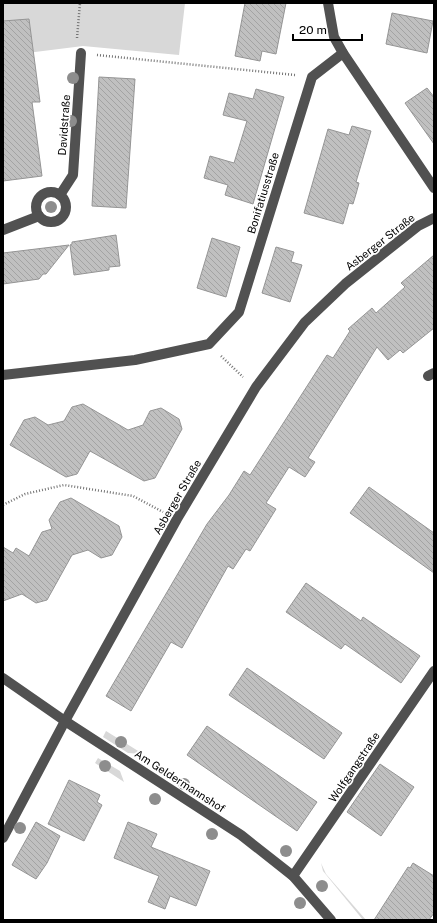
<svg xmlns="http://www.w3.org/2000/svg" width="437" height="923" font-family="'Public Sans',sans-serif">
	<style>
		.green { fill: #d8d8d8 }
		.building { fill: url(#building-back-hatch); stroke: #959595 }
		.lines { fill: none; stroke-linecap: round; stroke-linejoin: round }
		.path { stroke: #737373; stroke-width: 2.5; stroke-dasharray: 1 2; stroke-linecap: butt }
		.minor { stroke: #515151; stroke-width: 10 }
		.tree { fill: #8d8d8d }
		.labels { text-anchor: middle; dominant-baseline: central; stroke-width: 3.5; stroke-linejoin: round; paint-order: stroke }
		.street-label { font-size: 11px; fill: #000; stroke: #fff }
	</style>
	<defs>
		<pattern id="building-back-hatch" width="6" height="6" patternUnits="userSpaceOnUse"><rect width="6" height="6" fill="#c0c0c0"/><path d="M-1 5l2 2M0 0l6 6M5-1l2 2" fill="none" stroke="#a3a3a3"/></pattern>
	</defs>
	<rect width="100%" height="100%" fill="#fff"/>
	<g class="green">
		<polygon points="3,3 185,3 179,55 83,46 3,56"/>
		<polygon points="106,731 143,754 128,753 103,737"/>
		<polygon points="98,758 120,771 124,782 95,763"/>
		<polygon points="321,863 326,874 366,920 363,920 323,871"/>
	</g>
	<g class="building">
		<polygon points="245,3 286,3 276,54 262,51 260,61 235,56"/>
		<polygon points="392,13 433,21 427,53 386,44"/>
		<polygon points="29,19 40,102 32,102 42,176 3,181 3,21"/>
		<polygon points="99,77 135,79 126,208 92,206"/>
		<polygon points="427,88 434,97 434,144 405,103"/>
		<polygon points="256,89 284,97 253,204 225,195 228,185 204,178 210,156 234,163 247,121 223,115 229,93 253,99"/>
		<polygon points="352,126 371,131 356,182 359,183 356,194 353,204 349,203 343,224 304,213 328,129 349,135"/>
		<polygon points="116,235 120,266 109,267 109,270 74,275 70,245 72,244 72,242"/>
		<polygon points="212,238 240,247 226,297 197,288"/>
		<polygon points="69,245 46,274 43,274 39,279 3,284 3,253"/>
		<polygon points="276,247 294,252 291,262 302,265 290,302 262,293"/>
		<polygon points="434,255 434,328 403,353 400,350 388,360 377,347 308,458 315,462 305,477 289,467 266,503 276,509 250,551 246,549 233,569 228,566 182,648 171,642 131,711 106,696 207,524 229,495 244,471 250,475 327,355 333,358 350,331 348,329 372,308 376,313 405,287 401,283"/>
		<polygon points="83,404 128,430 143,425 150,411 161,408 179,419 182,429 155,478 144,481 90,451 77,474 66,477 10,445 24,420 35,417 48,425 64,421 72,407"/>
		<polygon points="369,487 434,533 434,573 350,513"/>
		<polygon points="71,498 119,526 122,537 112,555 101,558 88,550 72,555 47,600 36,603 22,594 3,601 3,547 13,553 16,548 29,556 42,532 52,529 49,520 60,502"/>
		<polygon points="306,583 361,621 363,617 420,656 401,683 345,644 341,649 286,612"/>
		<polygon points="247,668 342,733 324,759 229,695"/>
		<polygon points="207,726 317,802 297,831 187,755"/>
		<polygon points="380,764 414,787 381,836 347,812"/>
		<polygon points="69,780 100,795 97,802 102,805 84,841 48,824"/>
		<polygon points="36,822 60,836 47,863 36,879 12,865"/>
		<polygon points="128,822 157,834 151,847 210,871 196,906 170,896 165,909 148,902 159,876 114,858"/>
		<polygon points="413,863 434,876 434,913 429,920 374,920 408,867 410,868"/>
	</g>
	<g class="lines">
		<g class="path">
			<polyline points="77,38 80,3"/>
			<polyline points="97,55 295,75"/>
			<polyline points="221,356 243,377"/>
			<polyline points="3,505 25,494 64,485 133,496 163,512"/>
		</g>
		<g class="minor">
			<polyline points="328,3 334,37 343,53 434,188"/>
			<circle cx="51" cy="207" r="15"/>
			<polyline points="60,195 73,175 81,53"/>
			<polyline points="3,230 39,216"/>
			<polyline points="3,375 135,360 209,344 239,312 312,77 343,53"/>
			<polyline points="428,376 434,373"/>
			<polyline points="3,678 65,721 241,835 293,876 331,920"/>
			<polyline points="3,838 65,721 177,519 256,387 305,322 345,284 418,226 434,218"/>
			<polyline points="293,876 434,671"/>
		</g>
	</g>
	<g class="tree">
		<circle cx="73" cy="78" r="6"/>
		<circle cx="71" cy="121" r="6"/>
		<circle cx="51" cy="207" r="6"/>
		<circle cx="121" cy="742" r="6"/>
		<circle cx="105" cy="766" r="6"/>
		<circle cx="184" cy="784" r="6"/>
		<circle cx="155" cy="799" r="6"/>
		<circle cx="20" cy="828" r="6"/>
		<circle cx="212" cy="834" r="6"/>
		<circle cx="286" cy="851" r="6"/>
		<circle cx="322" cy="886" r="6"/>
		<circle cx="300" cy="903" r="6"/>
	</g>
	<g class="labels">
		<g class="street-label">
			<text transform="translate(64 125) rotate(-86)">Davidstraße</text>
			<text transform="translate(263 193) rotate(-73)">Bonifatiusstraße</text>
			<text transform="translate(380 242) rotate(-38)">Asberger Straße</text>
			<text transform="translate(177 497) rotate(-60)">Asberger Straße</text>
			<text transform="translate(354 767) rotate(-56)">Wolfgangstraße</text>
			<text transform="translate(180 781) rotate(33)">Am Geldermannshof</text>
		</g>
	</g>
	<rect width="437" height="923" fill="none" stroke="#000000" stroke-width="8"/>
	<path d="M293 34v6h69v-6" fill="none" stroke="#000000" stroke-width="2"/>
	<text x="299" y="34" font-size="12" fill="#000000" stroke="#ffffff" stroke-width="3" paint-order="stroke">20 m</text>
</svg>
